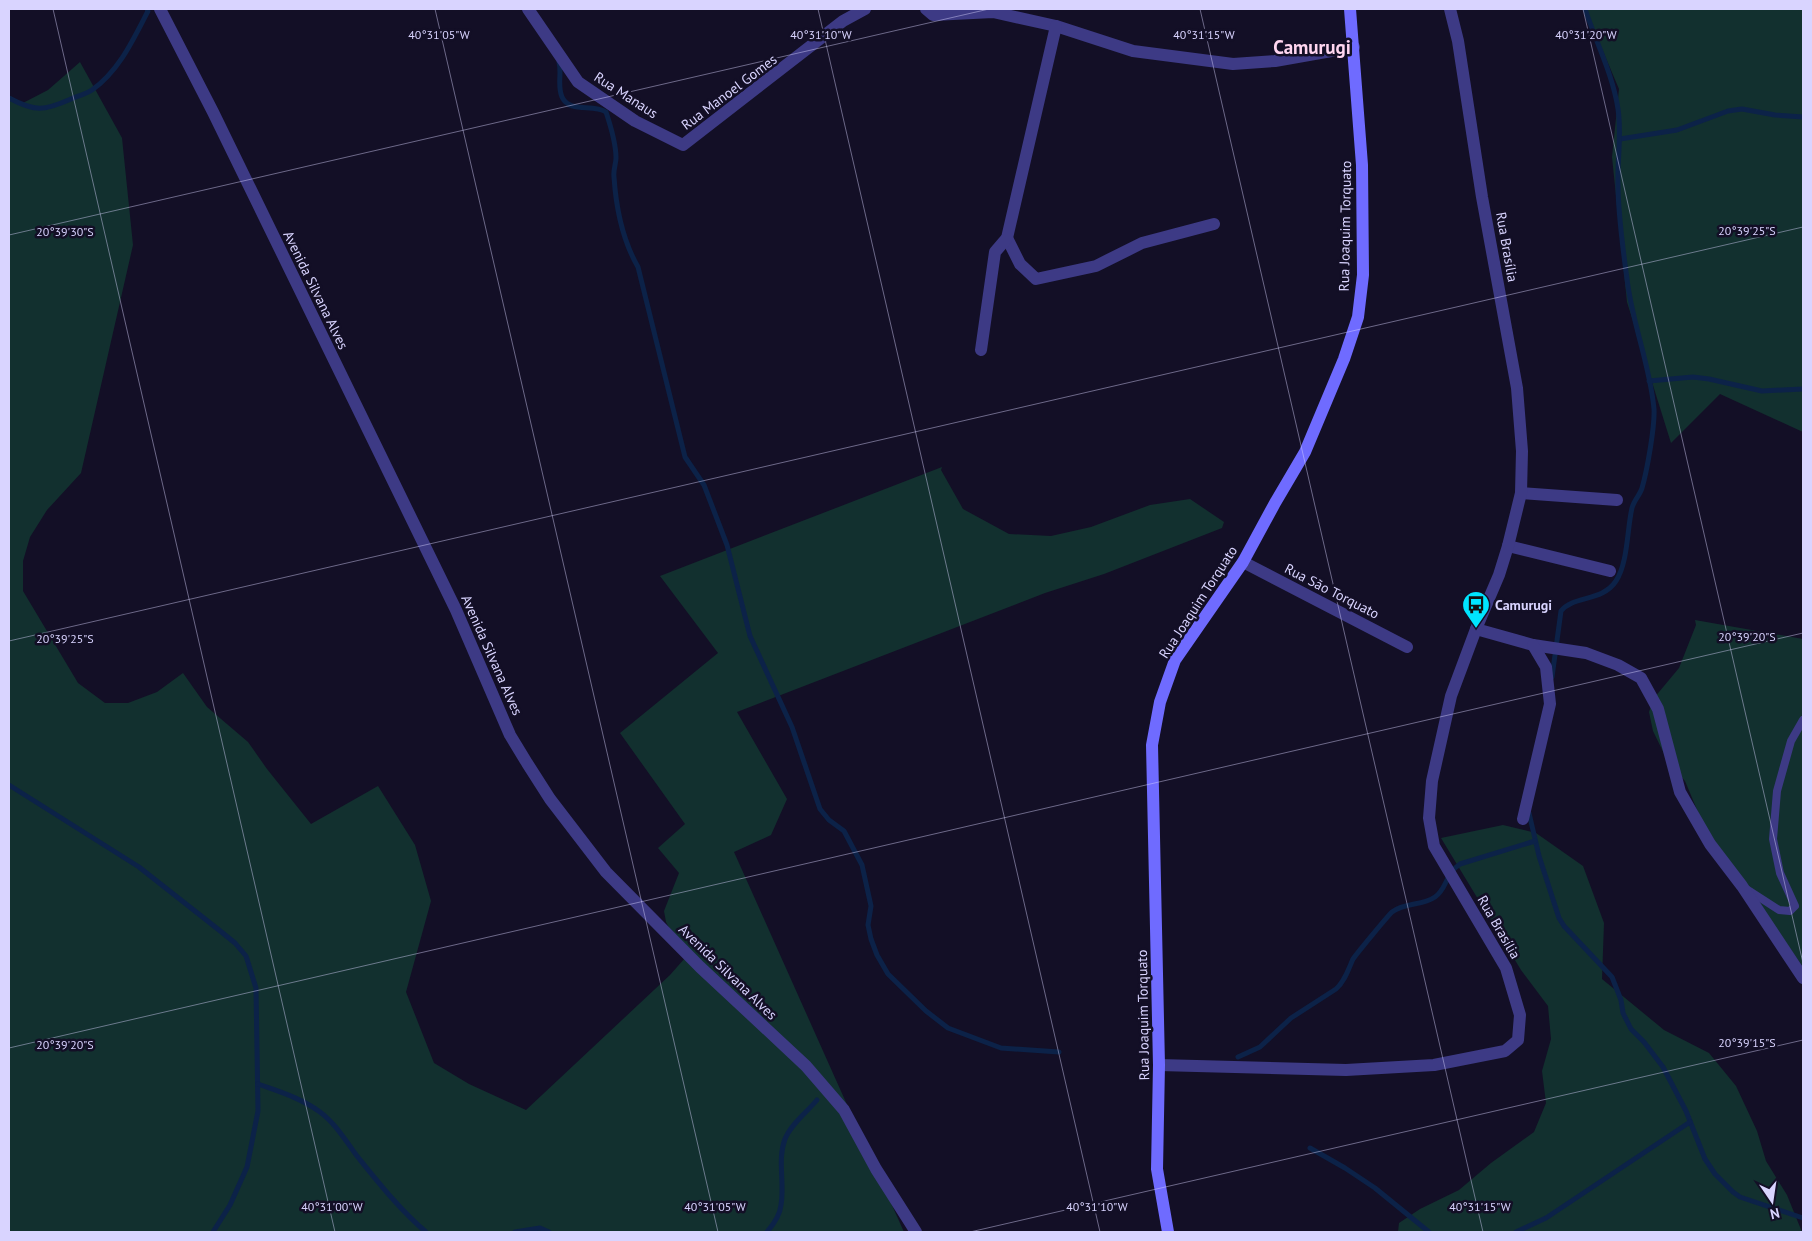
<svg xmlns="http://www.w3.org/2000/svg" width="1812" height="1241" font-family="'PT Sans',sans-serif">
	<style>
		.green { fill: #12302f }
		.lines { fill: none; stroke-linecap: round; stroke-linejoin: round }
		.stream { stroke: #0c2248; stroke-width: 5 }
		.lane { stroke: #3d3a85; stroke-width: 8 }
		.street { stroke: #3d3a85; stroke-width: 12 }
		.secondary { stroke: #6f6bff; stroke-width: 12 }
		.ticks { fill: none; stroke: #d9d4ff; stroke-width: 1; stroke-opacity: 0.45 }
		.labels { text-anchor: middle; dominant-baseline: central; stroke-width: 5; stroke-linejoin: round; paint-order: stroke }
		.street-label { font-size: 14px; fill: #d9d4ff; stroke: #130f26 }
		.poi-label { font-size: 14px; font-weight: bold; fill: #d9d4ff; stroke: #130f26; text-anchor: start }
		.district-label { font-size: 19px; font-weight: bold; fill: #ffd6f0; stroke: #130f26 }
		.ticks-label { font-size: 12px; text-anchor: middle; fill: #d9d4ff; stroke: #130f26; stroke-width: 5; stroke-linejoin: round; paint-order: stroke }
	</style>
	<rect width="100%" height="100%" fill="#130f26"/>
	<g class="green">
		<polygon points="1585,9 1803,9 1803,432 1720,394 1671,443 1627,302 1612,157 1619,89"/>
		<polygon points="80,62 122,138 133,245 81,473 47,510 30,537 23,561 23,591 78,683 105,703 128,703 157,692 183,673 207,707 248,742 267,769 311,824 378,786 415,845 431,901 406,992 434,1063 469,1084 526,1110 670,975 685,958 666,922 664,911 679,873 658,848 685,824 620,733 718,653 660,576 942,467 941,470 963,509 1009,534 1051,536 1091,527 1150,505 1190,499 1224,522 1222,528 1104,574 1045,593 737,712 787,799 771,835 734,852 904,1232 9,1232 9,95 21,104 48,90"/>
		<polygon points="1695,620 1803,639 1803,967 1703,824 1685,781 1669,764 1653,731 1649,712 1654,698 1679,668 1696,625"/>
		<polygon points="1503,825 1536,833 1583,866 1604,923 1602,979 1664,1030 1709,1053 1736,1086 1757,1131 1766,1161 1787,1195 1802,1232 1398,1232 1399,1223 1420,1209 1459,1190 1491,1163 1534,1132 1546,1103 1542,1071 1551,1039 1548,1006 1521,970 1441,838"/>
	</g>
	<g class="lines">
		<g class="stream">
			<path d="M559,62C562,73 557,86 562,97C570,114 593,103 606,112C611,127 616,143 616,158C616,164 613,170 614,177C616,207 623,241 638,267L685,457L704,485L727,545L750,636L792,727L820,809L829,820L844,831L862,865L871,906L868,925L871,939L877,955L888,974L926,1011L948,1028L1001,1048L1059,1052"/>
			<path d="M9,98C35,112 44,111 71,99C78,96 86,94 92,90C119,71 133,40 148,11L147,9"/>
			<polyline points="1620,139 1677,130 1728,111 1742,109 1775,115 1803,117"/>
			<polyline points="1649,381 1693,377 1709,379 1762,391 1803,389"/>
			<path d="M1552,677L1561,611C1574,595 1602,602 1616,581C1628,563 1627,529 1632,508C1634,500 1640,495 1642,488C1647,471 1655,426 1654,409C1650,365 1632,323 1627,279C1623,250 1618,214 1618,185C1617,160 1622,135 1618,109C1613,75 1596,42 1585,9"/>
			<polyline points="9,785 139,867 219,930 235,943 246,956 256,988 258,1111 247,1167 230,1205 213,1232"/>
			<polyline points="1529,813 1539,856 1559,918 1564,926 1612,977 1621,1000 1623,1013 1631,1029 1644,1042 1663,1067 1686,1111 1705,1159 1715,1174 1733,1192 1740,1197 1803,1218"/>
			<path d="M1238,1057L1260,1047L1291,1018L1336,989C1345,981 1348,970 1353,959C1358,952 1386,918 1392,912C1405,902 1422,906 1435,897C1447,889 1445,874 1460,864L1535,841"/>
			<path d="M258,1084C280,1092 301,1098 320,1112C335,1123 346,1141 357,1156C378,1182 400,1210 426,1232"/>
			<polyline points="1310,1148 1345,1168 1375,1188 1429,1232"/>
			<polyline points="515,1232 540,1228 549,1232"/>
			<path d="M767,1232C773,1225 780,1215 781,1205C785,1183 777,1160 785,1139C791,1124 807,1112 817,1100"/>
			<polyline points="1516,1232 1546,1218 1690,1122"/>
		</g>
		<polyline class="lane" points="1748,890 1779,910 1790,911 1795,906 1780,873 1773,839 1777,791 1791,741 1803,720"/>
		<g class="street">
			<polyline points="160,9 213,112 456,610 510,735 527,763 550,799 606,872 700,967 806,1066 844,1110 876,1169 916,1232"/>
			<polyline points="528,9 578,82 635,121 683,145 843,21 865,9"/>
			<polyline points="926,9 933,15 993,12 1056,26 1133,51 1233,64 1275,61 1354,47"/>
			<polyline points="1007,238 1020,264 1036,279 1096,266 1142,243 1214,224"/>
			<polyline points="981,350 995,252 1007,238 1056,26"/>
			<polyline points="1521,493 1617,500"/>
			<polyline points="1508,546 1610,571"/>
			<polyline points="1243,562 1407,647"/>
			<polyline points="1476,629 1533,645 1586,653 1618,665 1641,678 1658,709 1680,792 1710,844 1742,886 1803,978"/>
			<polyline points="1523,819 1550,704 1546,667 1533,645"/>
			<polyline points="1159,1065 1346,1070 1434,1065 1505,1051 1518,1040 1520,1015 1506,968 1434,846 1429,818 1432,781 1451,696 1476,629 1499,575 1508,546 1521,493 1522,451 1517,388 1482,197 1458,41 1450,9"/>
		</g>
		<polyline class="secondary" points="1168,1232 1157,1169 1159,1065 1152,745 1160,702 1175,660 1243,562 1275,503 1305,452 1344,359 1358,317 1363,275 1362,165 1350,9"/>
	</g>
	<path class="ticks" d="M53,9L335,1232M435,9L718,1232M818,9L1100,1232M1200,9L1483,1232M1583,9L1803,963M9,235L989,9M9,641L1803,227M9,1048L1803,633M970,1232L1803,1040"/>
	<defs>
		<symbol id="bus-pin" viewBox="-11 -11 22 30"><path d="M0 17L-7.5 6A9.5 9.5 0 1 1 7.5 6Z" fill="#00e5ff" stroke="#130f26"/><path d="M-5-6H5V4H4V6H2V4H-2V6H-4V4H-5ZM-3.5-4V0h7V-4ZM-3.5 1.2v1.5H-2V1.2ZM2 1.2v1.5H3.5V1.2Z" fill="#111"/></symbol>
	</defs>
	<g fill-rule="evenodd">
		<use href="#bus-pin" x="1460" y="589" width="32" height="43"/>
	</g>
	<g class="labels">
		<g class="street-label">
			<text transform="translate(729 92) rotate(-37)">Rua Manoel Gomes</text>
			<text transform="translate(626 95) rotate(33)">Rua Manaus</text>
			<text transform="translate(1345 226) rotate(-89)">Rua Joaquim Torquato</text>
			<text transform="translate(1507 247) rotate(80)">Rua Brasília</text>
			<text transform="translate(316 290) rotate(64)">Avenida Silvana Alves</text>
			<text transform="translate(1332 591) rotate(27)">Rua São Torquato</text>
			<text transform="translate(1198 602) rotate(-57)">Rua Joaquim Torquato</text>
			<text transform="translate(492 655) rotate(66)">Avenida Silvana Alves</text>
			<text transform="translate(1499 927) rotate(60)">Rua Brasília</text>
			<text transform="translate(728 972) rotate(44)">Avenida Silvana Alves</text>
			<text transform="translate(1143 1015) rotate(-91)">Rua Joaquim Torquato</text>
		</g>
		<g class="poi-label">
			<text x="1495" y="605">Camurugi</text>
		</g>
		<g class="district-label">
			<text x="1312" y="47">Camurugi</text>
		</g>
	</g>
	<g class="ticks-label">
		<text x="439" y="39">40°31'05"W</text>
		<text x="821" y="39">40°31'10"W</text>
		<text x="1204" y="39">40°31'15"W</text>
		<text x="1586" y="39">40°31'20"W</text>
		<text x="1747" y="235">20°39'25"S</text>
		<text x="65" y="236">20°39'30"S</text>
		<text x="1747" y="641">20°39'20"S</text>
		<text x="65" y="643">20°39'25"S</text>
		<text x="1747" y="1047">20°39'15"S</text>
		<text x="65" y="1049">20°39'20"S</text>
		<text x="332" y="1211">40°31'00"W</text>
		<text x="715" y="1211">40°31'05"W</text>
		<text x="1097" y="1211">40°31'10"W</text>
		<text x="1480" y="1211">40°31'15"W</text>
	</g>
	<rect width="1812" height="1241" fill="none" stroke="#d9d4ff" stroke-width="20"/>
	<g transform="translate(1772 1201) rotate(167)" stroke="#130f26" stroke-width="4" paint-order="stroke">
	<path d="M0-4L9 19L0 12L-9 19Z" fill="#d9d4ff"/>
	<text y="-8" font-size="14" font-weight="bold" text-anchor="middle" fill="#d9d4ff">N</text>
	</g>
</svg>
